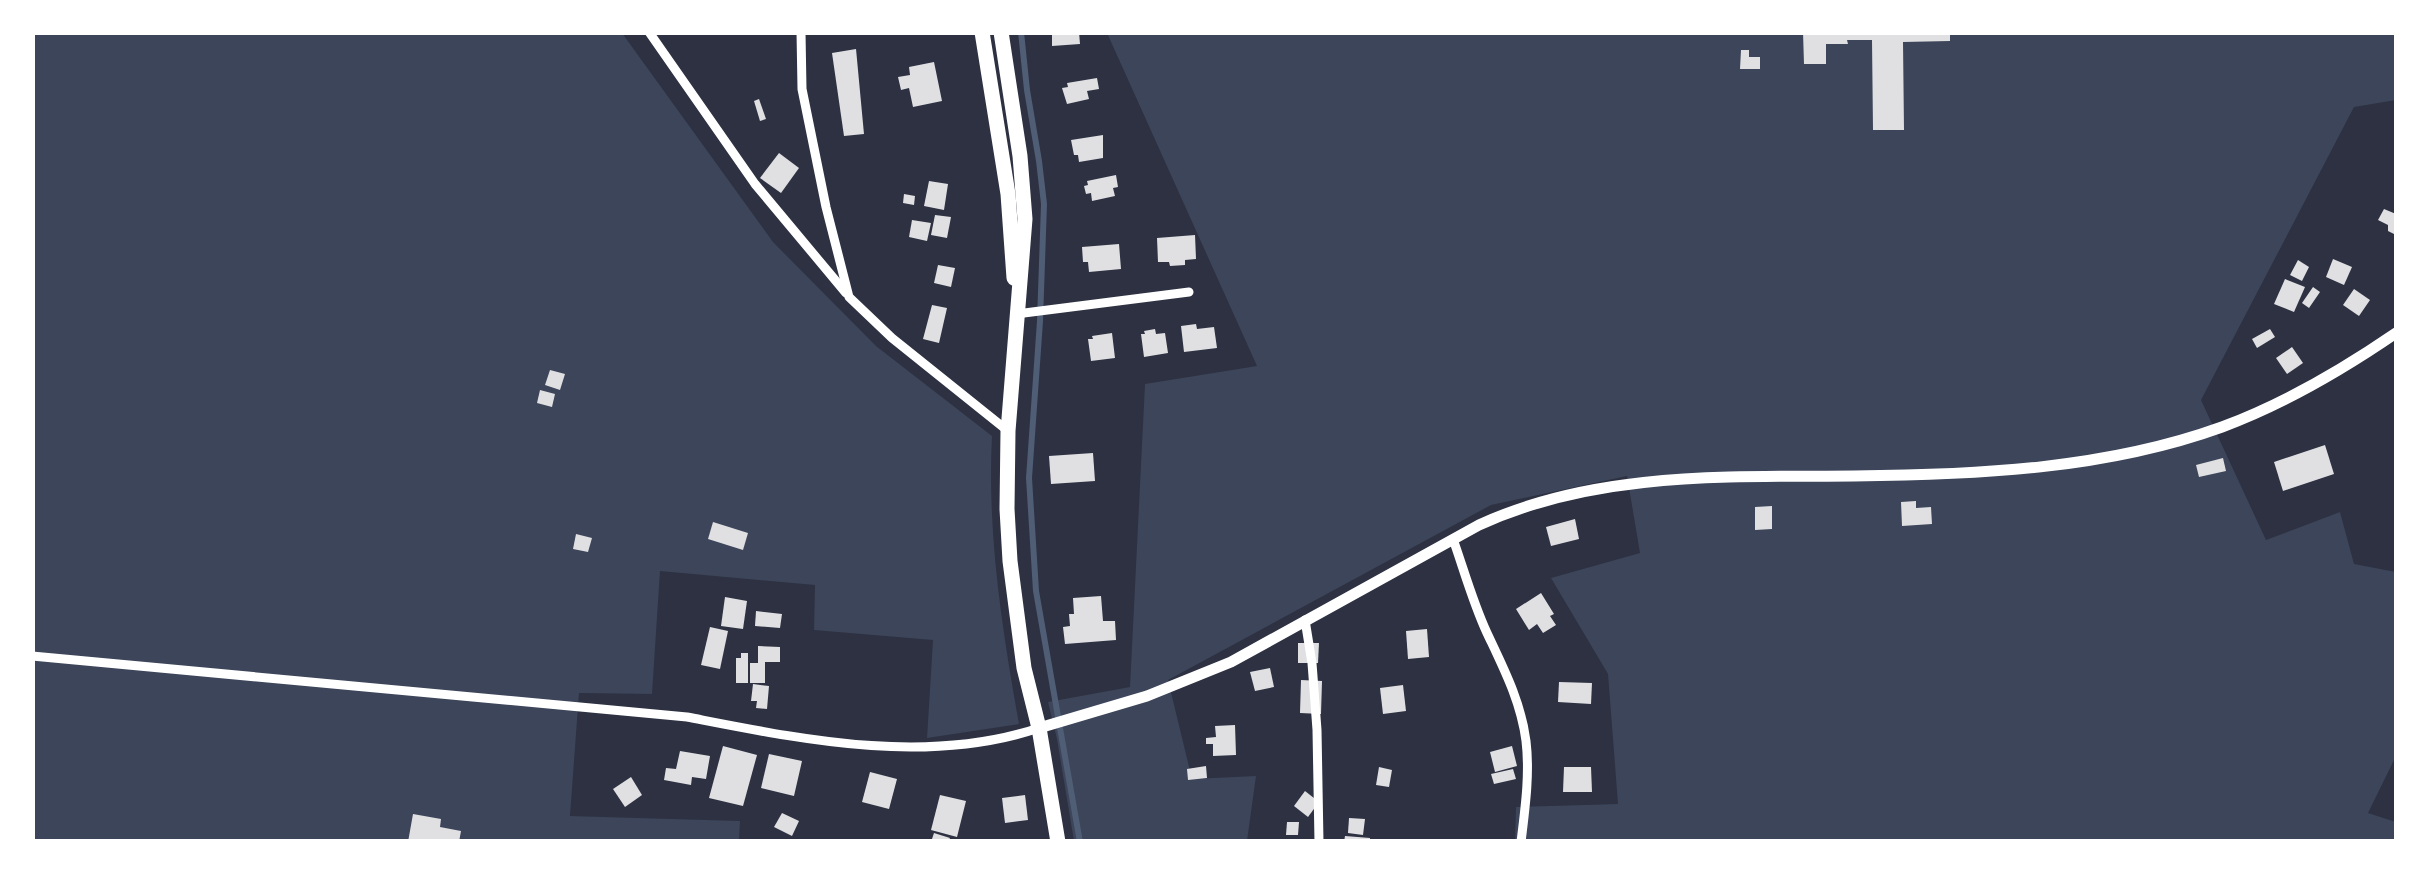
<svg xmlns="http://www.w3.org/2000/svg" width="2429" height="874" font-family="'Source Serif 4',serif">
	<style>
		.green { fill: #3c4559 }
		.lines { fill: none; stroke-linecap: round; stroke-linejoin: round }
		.stream { stroke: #4f5d75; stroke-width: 6 }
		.building { fill: #e0e0e3 }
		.minor { stroke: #fff; stroke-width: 9 }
		.tertiary { stroke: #fff; stroke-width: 11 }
		.trunk { stroke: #fff; stroke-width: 15 }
	</style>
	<rect width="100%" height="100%" fill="#2d3142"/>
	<g class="green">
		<path d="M32,33H622L773,242L876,346L992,436C987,533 1002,629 1019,724L927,738L933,640L814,630L815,585L660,571L652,694L579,693L570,816L740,821L739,841H33Z"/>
		<polygon points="1107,33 2396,33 2396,100 2354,107 2201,400 2266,540 2340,512 2354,564 2396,572 2396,756 2368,813 2396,822 2396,841 1515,841 1516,807 1618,804 1608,674 1551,578 1640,553 1627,476 1491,505 1168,680 1192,779 1256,776 1247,841 1074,841 1057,739 1048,702 1130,687 1145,384 1257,366"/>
	</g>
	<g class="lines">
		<polyline class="stream" points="1021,32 1027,90 1039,161 1044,204 1040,321 1029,478 1036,591 1080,842"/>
	</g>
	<g class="building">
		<polygon points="1052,32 1079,32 1080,44 1052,46"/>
		<polygon points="1803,32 1950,32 1950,41 1903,42 1904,130 1873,130 1872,40 1847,40 1848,44 1826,44 1826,64 1804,64"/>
		<polygon points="856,49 864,134 844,136 832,53"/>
		<polygon points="1741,50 1749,50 1749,57 1760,57 1760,69 1740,69"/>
		<polygon points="934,62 942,101 913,107 909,88 901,90 898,77 910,75 909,67"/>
		<polygon points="1097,78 1099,89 1087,91 1089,99 1067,104 1062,88 1068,87 1067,83"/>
		<polygon points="759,99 766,119 760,121 754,101"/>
		<polygon points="1103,135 1103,158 1079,162 1078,155 1074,155 1071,140"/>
		<polygon points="779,153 799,168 781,193 760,178"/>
		<polygon points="1116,175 1118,187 1113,188 1115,196 1092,201 1091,193 1086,194 1084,186 1088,185 1087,181"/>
		<polygon points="929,181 948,184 944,210 924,206"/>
		<polygon points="904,194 915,196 914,205 903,203"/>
		<polygon points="2384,209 2396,214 2396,235 2388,231 2388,225 2378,220"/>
		<polygon points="935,215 951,217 947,238 931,235"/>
		<polygon points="912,220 931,223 927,241 909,237"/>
		<polygon points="1195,235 1196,259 1185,260 1185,265 1170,266 1169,262 1158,262 1157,238"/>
		<polygon points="1119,244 1121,269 1089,272 1088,262 1083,262 1082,247"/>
		<polygon points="2333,259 2352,267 2344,285 2326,277"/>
		<polygon points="2298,260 2309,267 2302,281 2290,275"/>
		<polygon points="938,265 955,268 951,287 934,283"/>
		<polygon points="2285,279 2305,287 2294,312 2274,304"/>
		<polygon points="2313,287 2320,292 2309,308 2302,303"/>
		<polygon points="2354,289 2370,300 2359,316 2343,305"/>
		<polygon points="932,305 947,308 939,343 923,339"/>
		<polygon points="1196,324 1197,329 1214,327 1217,348 1184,352 1181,326"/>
		<polygon points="1155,329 1156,334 1165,333 1168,353 1144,357 1141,334 1145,334 1144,331"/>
		<polygon points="2270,329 2275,337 2257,348 2252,339"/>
		<polygon points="1112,333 1115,358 1091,361 1088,339 1093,339 1092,336"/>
		<polygon points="2292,347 2303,363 2287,374 2276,358"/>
		<polygon points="550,370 565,374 560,390 545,385"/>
		<polygon points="540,390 555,394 552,407 537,403"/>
		<polygon points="2325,445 2334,474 2283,491 2274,462"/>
		<polygon points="1093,453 1095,481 1051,484 1049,456"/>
		<polygon points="2223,458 2226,471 2199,477 2196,465"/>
		<polygon points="1916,501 1916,508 1931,507 1932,524 1902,526 1901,502"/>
		<polygon points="1772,506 1772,529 1755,530 1755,507"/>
		<polygon points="1575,519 1579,539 1551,546 1546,527"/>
		<polygon points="713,522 748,533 743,550 708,539"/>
		<polygon points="576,534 592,538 588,552 573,549"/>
		<polygon points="1541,593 1554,614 1550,616 1556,625 1543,633 1537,624 1529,630 1516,609"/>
		<polygon points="1101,596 1103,621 1115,621 1116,640 1065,644 1063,627 1070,626 1069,614 1074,614 1073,598"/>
		<polygon points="725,597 747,601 743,629 721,626"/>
		<polygon points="756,611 782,614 780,628 755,626"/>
		<polygon points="710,627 728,631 720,669 701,665"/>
		<polygon points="1427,629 1429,657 1408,659 1406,631"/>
		<polygon points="1298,643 1319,643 1318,663 1298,663"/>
		<polygon points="758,646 780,647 780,662 765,662 765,683 750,683 750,663 758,663"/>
		<polygon points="741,653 748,653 748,683 736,683 736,658 741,658"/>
		<polygon points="1270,668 1274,687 1255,691 1250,672"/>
		<polygon points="1301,680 1322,681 1321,714 1300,713"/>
		<polygon points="1559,682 1592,683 1591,704 1558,702"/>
		<polygon points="753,684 769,686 767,709 756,708 757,701 751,701"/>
		<polygon points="1403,685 1406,711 1383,714 1380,688"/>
		<polygon points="1235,725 1236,755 1213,756 1213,744 1206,744 1206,738 1216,737 1215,726"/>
		<polygon points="723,746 757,755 743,806 709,798"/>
		<polygon points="1512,746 1517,766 1495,772 1490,752"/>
		<polygon points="680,751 710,756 706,779 692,777 691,785 664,780 666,768 676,769"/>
		<polygon points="769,754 802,761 794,796 761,788"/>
		<polygon points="1206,766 1207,778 1188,780 1187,769"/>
		<polygon points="1379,767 1392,770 1389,787 1376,785"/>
		<polygon points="1564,767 1591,767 1592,792 1563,792"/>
		<polygon points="1513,769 1516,779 1494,784 1491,774"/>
		<polygon points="870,772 897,779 889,809 862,802"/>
		<polygon points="631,777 642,795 625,807 613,789"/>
		<polygon points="1305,791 1319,802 1308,817 1294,806"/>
		<polygon points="940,795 966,801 957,837 931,830"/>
		<polygon points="1025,795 1028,820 1005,823 1002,798"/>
		<polygon points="782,813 799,821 792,836 774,827"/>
		<polygon points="413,814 441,819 440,827 461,831 459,842 408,842"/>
		<polygon points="1349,818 1365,819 1363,835 1348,833"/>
		<polygon points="1287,822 1299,822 1298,835 1286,835"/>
		<polygon points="934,833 950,838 948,842 931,842"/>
		<polygon points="1345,836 1370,838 1370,842 1344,842"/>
	</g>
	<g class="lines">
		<g class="minor">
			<polyline points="649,32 755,184 846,293"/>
			<polyline points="801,32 802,89 826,207 849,297 892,338 1008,431"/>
			<polyline points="1016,314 1189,292"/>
			<path d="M1453,539C1464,570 1473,603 1487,633C1504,669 1521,702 1526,741C1530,774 1525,809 1521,842"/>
			<polyline points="1305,620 1312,663 1317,730 1319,842"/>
			<path d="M32,656L687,717C801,739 925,766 1039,728"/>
		</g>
		<path class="tertiary" d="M1039,728L1147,696L1231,662L1479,525C1596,471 1729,477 1854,476C1977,475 2106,469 2222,427C2284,404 2342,370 2396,333"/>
		<g class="trunk">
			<polyline points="982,32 1008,194 1014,278"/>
			<polyline points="1001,32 1020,156 1025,219 1008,431 1007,509 1010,561 1024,668 1039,728 1058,842"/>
		</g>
	</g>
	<rect width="2429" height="874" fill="none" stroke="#ffffff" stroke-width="70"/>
</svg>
